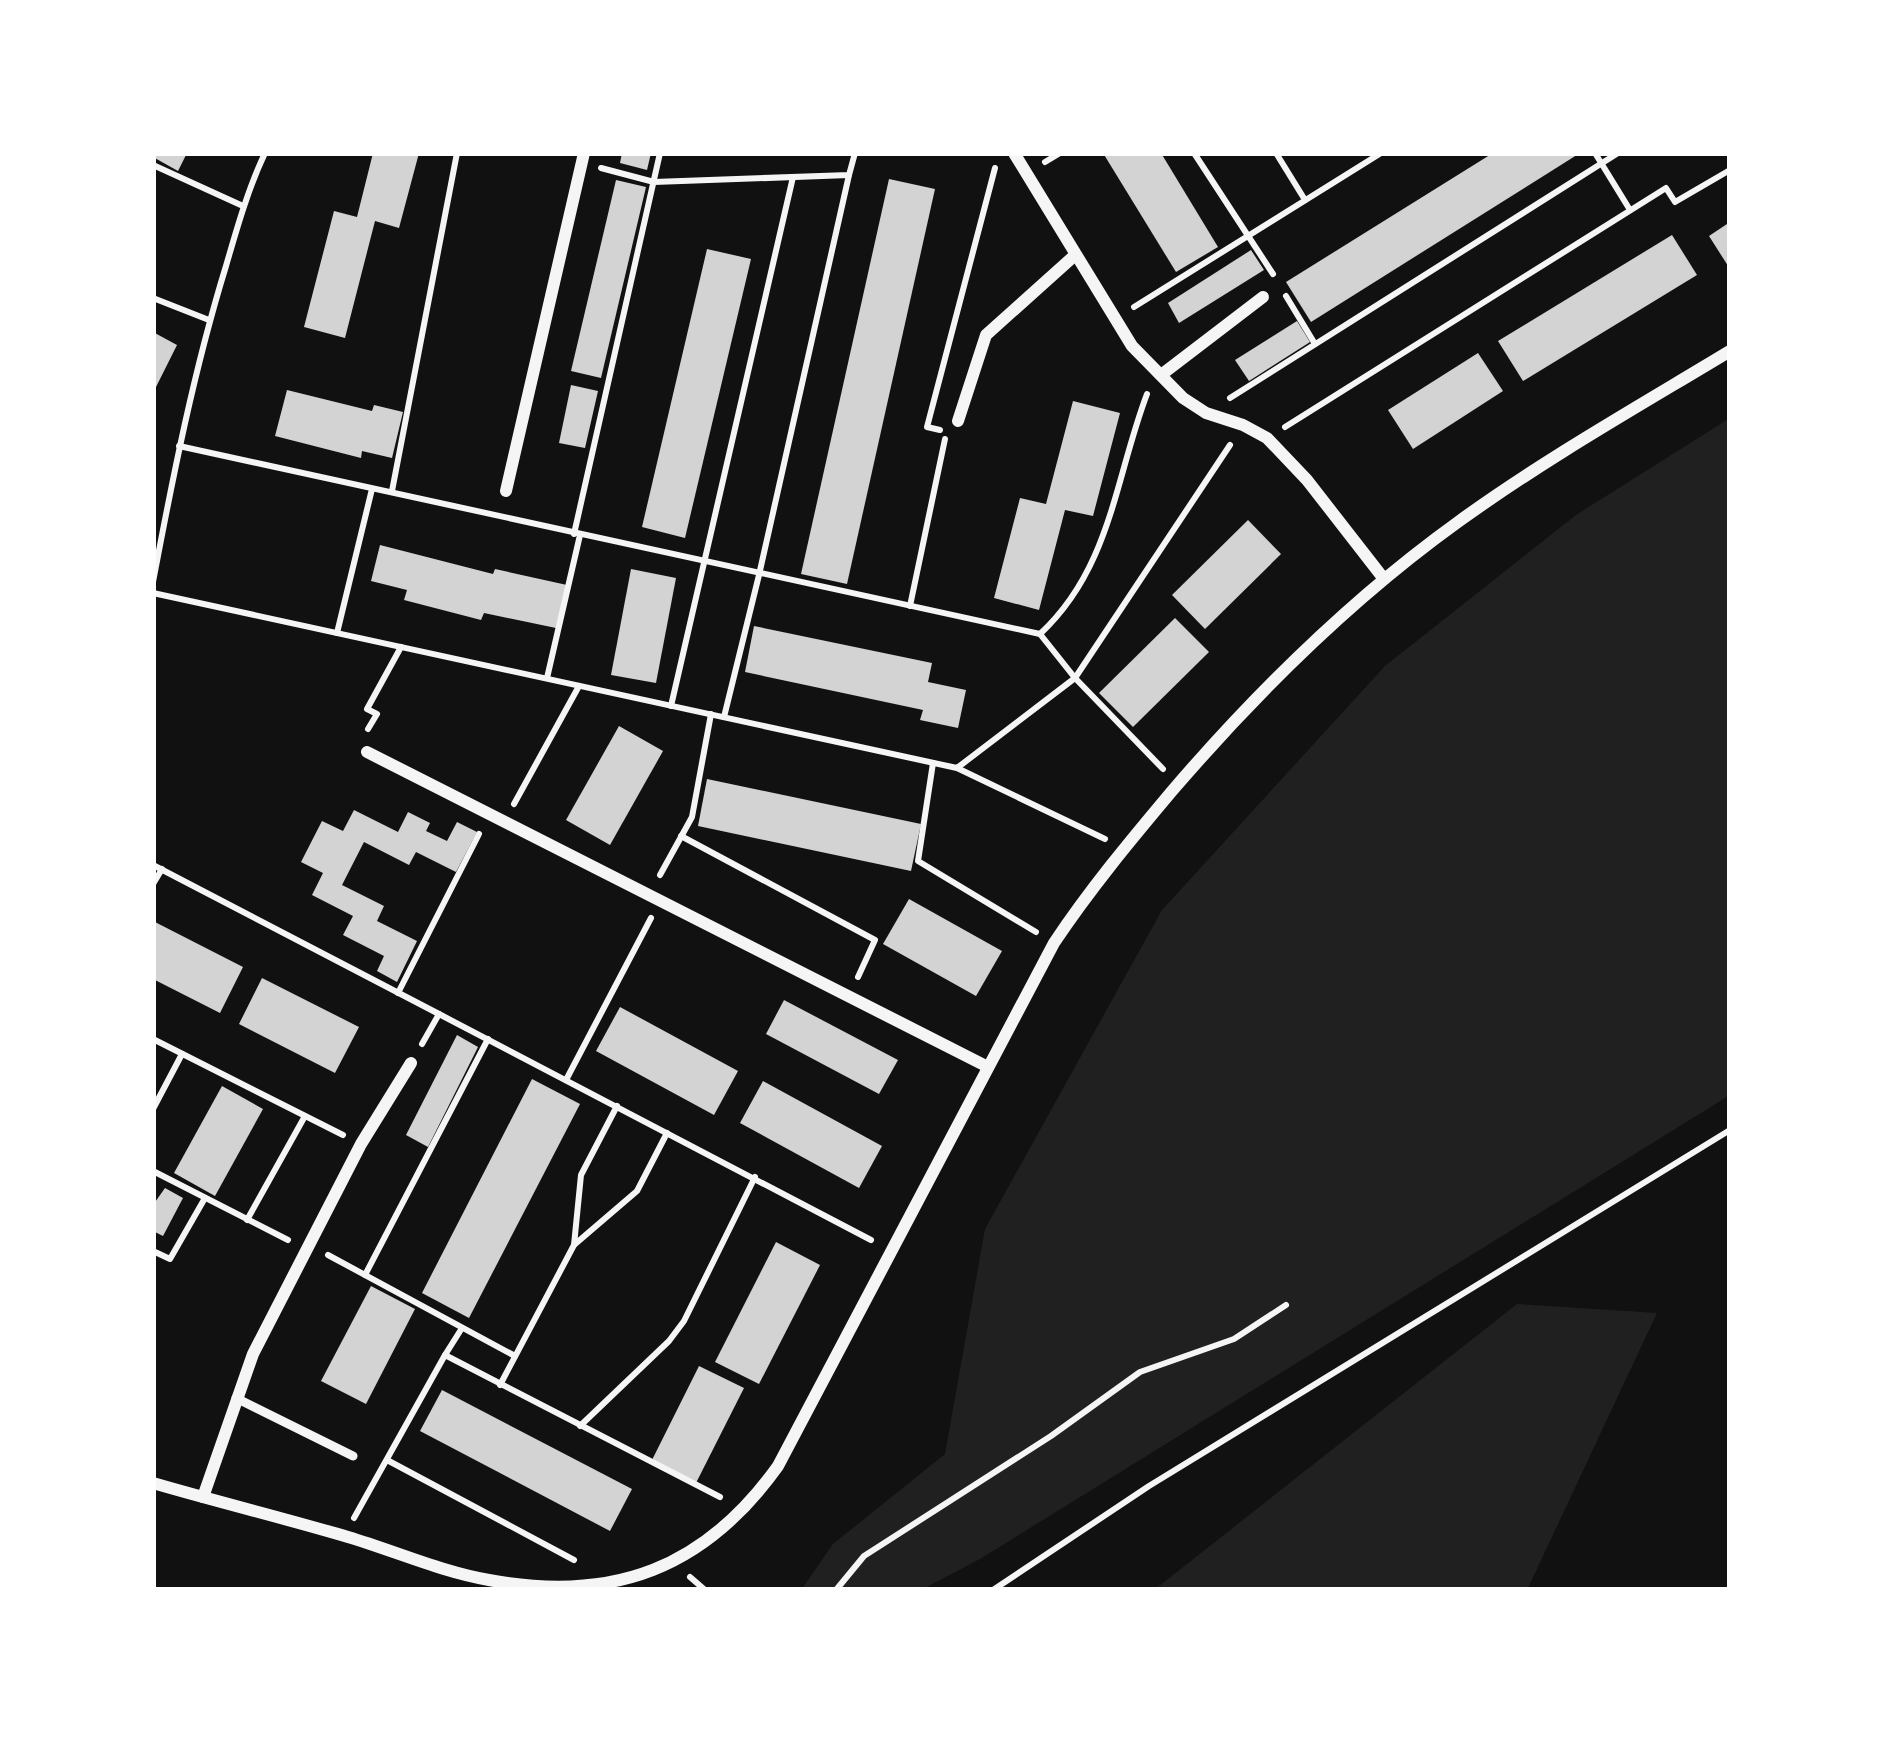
<svg xmlns="http://www.w3.org/2000/svg" width="1883" height="1743" font-family="'DejaVu Sans',sans-serif">
	<style>
		.green { fill: #202020 }
		.building { fill: #d3d3d3 }
		.lines { fill: none; stroke-linecap: round; stroke-linejoin: round }
		.path { stroke: #f5f5f5; stroke-width: 6 }
		.service { stroke: #f5f5f5; stroke-width: 9 }
		.minor { stroke: #f5f5f5; stroke-width: 12 }
	</style>
	<rect width="100%" height="100%" fill="#111"/>
	<g class="green">
		<polygon points="1730,418 1730,1095 980,1559 921,1590 801,1590 833,1544 945,1454 985,1229 1162,910 1385,666 1576,515"/>
		<polygon points="1517,1304 1657,1313 1527,1590 1154,1590"/>
	</g>
	<g class="building">
		<polygon points="153,153 187,153 178,171 153,157"/>
		<polygon points="373,153 419,153 399,228 375,221 345,338 304,327 334,211 357,217"/>
		<polygon points="622,153 651,153 647,170 620,163"/>
		<polygon points="1103,153 1161,153 1218,247 1176,272"/>
		<polygon points="1493,153 1580,153 1311,322 1286,282"/>
		<polygon points="889,179 935,189 847,584 801,574"/>
		<polygon points="616,180 646,187 601,378 571,371"/>
		<polygon points="1730,222 1730,269 1709,236"/>
		<polygon points="1672,235 1697,275 1523,381 1498,341"/>
		<polygon points="707,249 751,259 685,538 642,527"/>
		<polygon points="1251,250 1264,270 1179,323 1168,303"/>
		<polygon points="1297,321 1310,342 1249,381 1235,360"/>
		<polygon points="153,332 177,345 153,393"/>
		<polygon points="1478,353 1503,391 1413,449 1388,410"/>
		<polygon points="571,385 598,391 585,448 559,443"/>
		<polygon points="287,390 372,411 374,405 403,412 392,458 362,451 361,458 275,436"/>
		<polygon points="1073,401 1120,413 1093,516 1065,510 1039,610 994,598 1020,498 1046,504"/>
		<polygon points="1248,520 1281,554 1205,629 1172,595"/>
		<polygon points="380,545 493,574 495,569 567,585 556,628 484,613 481,620 404,600 407,590 371,581"/>
		<polygon points="631,569 676,578 656,683 611,675"/>
		<polygon points="1175,618 1209,652 1133,727 1099,693"/>
		<polygon points="754,626 932,663 928,682 966,690 958,728 920,720 923,710 745,672"/>
		<polygon points="619,726 663,751 610,845 566,820"/>
		<polygon points="707,779 921,824 911,871 698,826"/>
		<polygon points="354,810 398,832 408,812 430,823 426,831 447,841 457,822 477,832 456,872 416,852 409,865 364,842 342,885 384,906 377,921 417,941 397,982 377,971 384,956 343,935 353,916 312,895 323,873 301,862 322,821 343,831"/>
		<polygon points="909,899 1002,951 976,996 883,944"/>
		<polygon points="153,921 243,967 220,1013 153,979"/>
		<polygon points="262,978 359,1027 335,1073 239,1024"/>
		<polygon points="784,1000 898,1060 879,1094 766,1034"/>
		<polygon points="620,1007 738,1071 714,1115 596,1051"/>
		<polygon points="457,1035 478,1047 428,1147 406,1135"/>
		<polygon points="532,1079 580,1104 469,1318 422,1293"/>
		<polygon points="763,1081 882,1146 859,1188 740,1123"/>
		<polygon points="222,1086 263,1109 215,1196 174,1173"/>
		<polygon points="165,1188 183,1198 163,1236 153,1231 153,1205"/>
		<polygon points="776,1242 820,1265 759,1384 715,1362"/>
		<polygon points="371,1286 415,1309 366,1404 321,1381"/>
		<polygon points="699,1366 744,1388 696,1483 652,1460"/>
		<polygon points="442,1390 632,1489 610,1531 420,1431"/>
	</g>
	<g class="lines">
		<g class="path">
			<polyline points="1194,153 1273,274"/>
			<polyline points="1276,153 1305,200"/>
			<polyline points="1595,153 1630,210"/>
			<polyline points="1045,162 1060,153"/>
			<polyline points="153,165 243,206"/>
			<polyline points="601,168 654,182 849,175 855,153"/>
			<polyline points="1286,296 1315,344"/>
			<polyline points="153,298 209,320"/>
			<polyline points="1134,307 1381,153"/>
			<polyline points="1230,398 1618,153"/>
			<polyline points="1285,427 1666,188 1675,202 1730,170"/>
			<polyline points="940,430 927,427 995,168"/>
			<polyline points="179,446 1040,634 1075,678 1163,769"/>
			<polyline points="392,491 457,153"/>
			<polyline points="574,534 660,153"/>
			<path d="M153,582C173,476 194,370 226,266C237,228 248,189 265,153"/>
			<polyline points="153,593 957,768 1075,678 1230,445"/>
			<polyline points="910,606 945,439"/>
			<polyline points="337,633 372,489"/>
			<path d="M1040,634C1111,568 1115,478 1147,394"/>
			<polyline points="547,678 580,535"/>
			<polyline points="671,706 793,177"/>
			<polyline points="724,717 759,575 849,175"/>
			<polyline points="368,729 377,714 367,709 401,647"/>
			<polyline points="933,763 918,861 1036,932"/>
			<polyline points="957,768 1105,839"/>
			<polyline points="514,804 579,686"/>
			<polyline points="681,836 875,940 858,977"/>
			<polyline points="153,865 439,1014 422,1044"/>
			<polyline points="660,875 692,817 711,714"/>
			<polyline points="153,884 162,869"/>
			<polyline points="398,993 479,834"/>
			<polyline points="439,1014 871,1240"/>
			<polyline points="153,1039 343,1135"/>
			<polyline points="566,1080 651,918"/>
			<polyline points="617,1106 581,1175 574,1245 637,1191 667,1133"/>
			<polyline points="153,1109 182,1054"/>
			<polyline points="153,1171 288,1240"/>
			<polyline points="247,1220 305,1116"/>
			<polyline points="153,1251 170,1259 205,1198"/>
			<polyline points="328,1255 515,1356"/>
			<polyline points="365,1275 488,1039"/>
			<polyline points="445,1355 462,1328"/>
			<polyline points="500,1385 574,1245"/>
			<polyline points="580,1426 669,1341 684,1321 755,1177"/>
			<polyline points="387,1460 574,1560"/>
			<polyline points="354,1518 445,1355 720,1497"/>
			<polyline points="690,1577 705,1590"/>
			<polyline points="836,1590 864,1556 1051,1436 1140,1372 1234,1339 1286,1305"/>
			<polyline points="993,1590 1149,1486 1730,1130"/>
		</g>
		<polyline class="service" points="236,1398 353,1456"/>
		<g class="minor">
			<polyline points="1014,153 1132,346 1183,398 1206,413 1243,425 1267,438 1307,480 1384,579"/>
			<polyline points="1161,375 1263,297"/>
			<polyline points="958,421 986,335 1074,256"/>
			<polyline points="506,491 584,153"/>
			<polyline points="367,752 986,1066"/>
			<path d="M153,1483C218,1502 284,1518 348,1537C395,1551 442,1572 489,1580C614,1603 705,1568 778,1466L1054,943C1090,889 1130,841 1172,791C1258,691 1351,599 1458,522C1545,459 1639,406 1730,351"/>
			<polyline points="203,1497 253,1354 361,1144 411,1063"/>
		</g>
	</g>
	<rect width="1883" height="1743" fill="none" stroke="#ffffff" stroke-width="312"/>
</svg>
